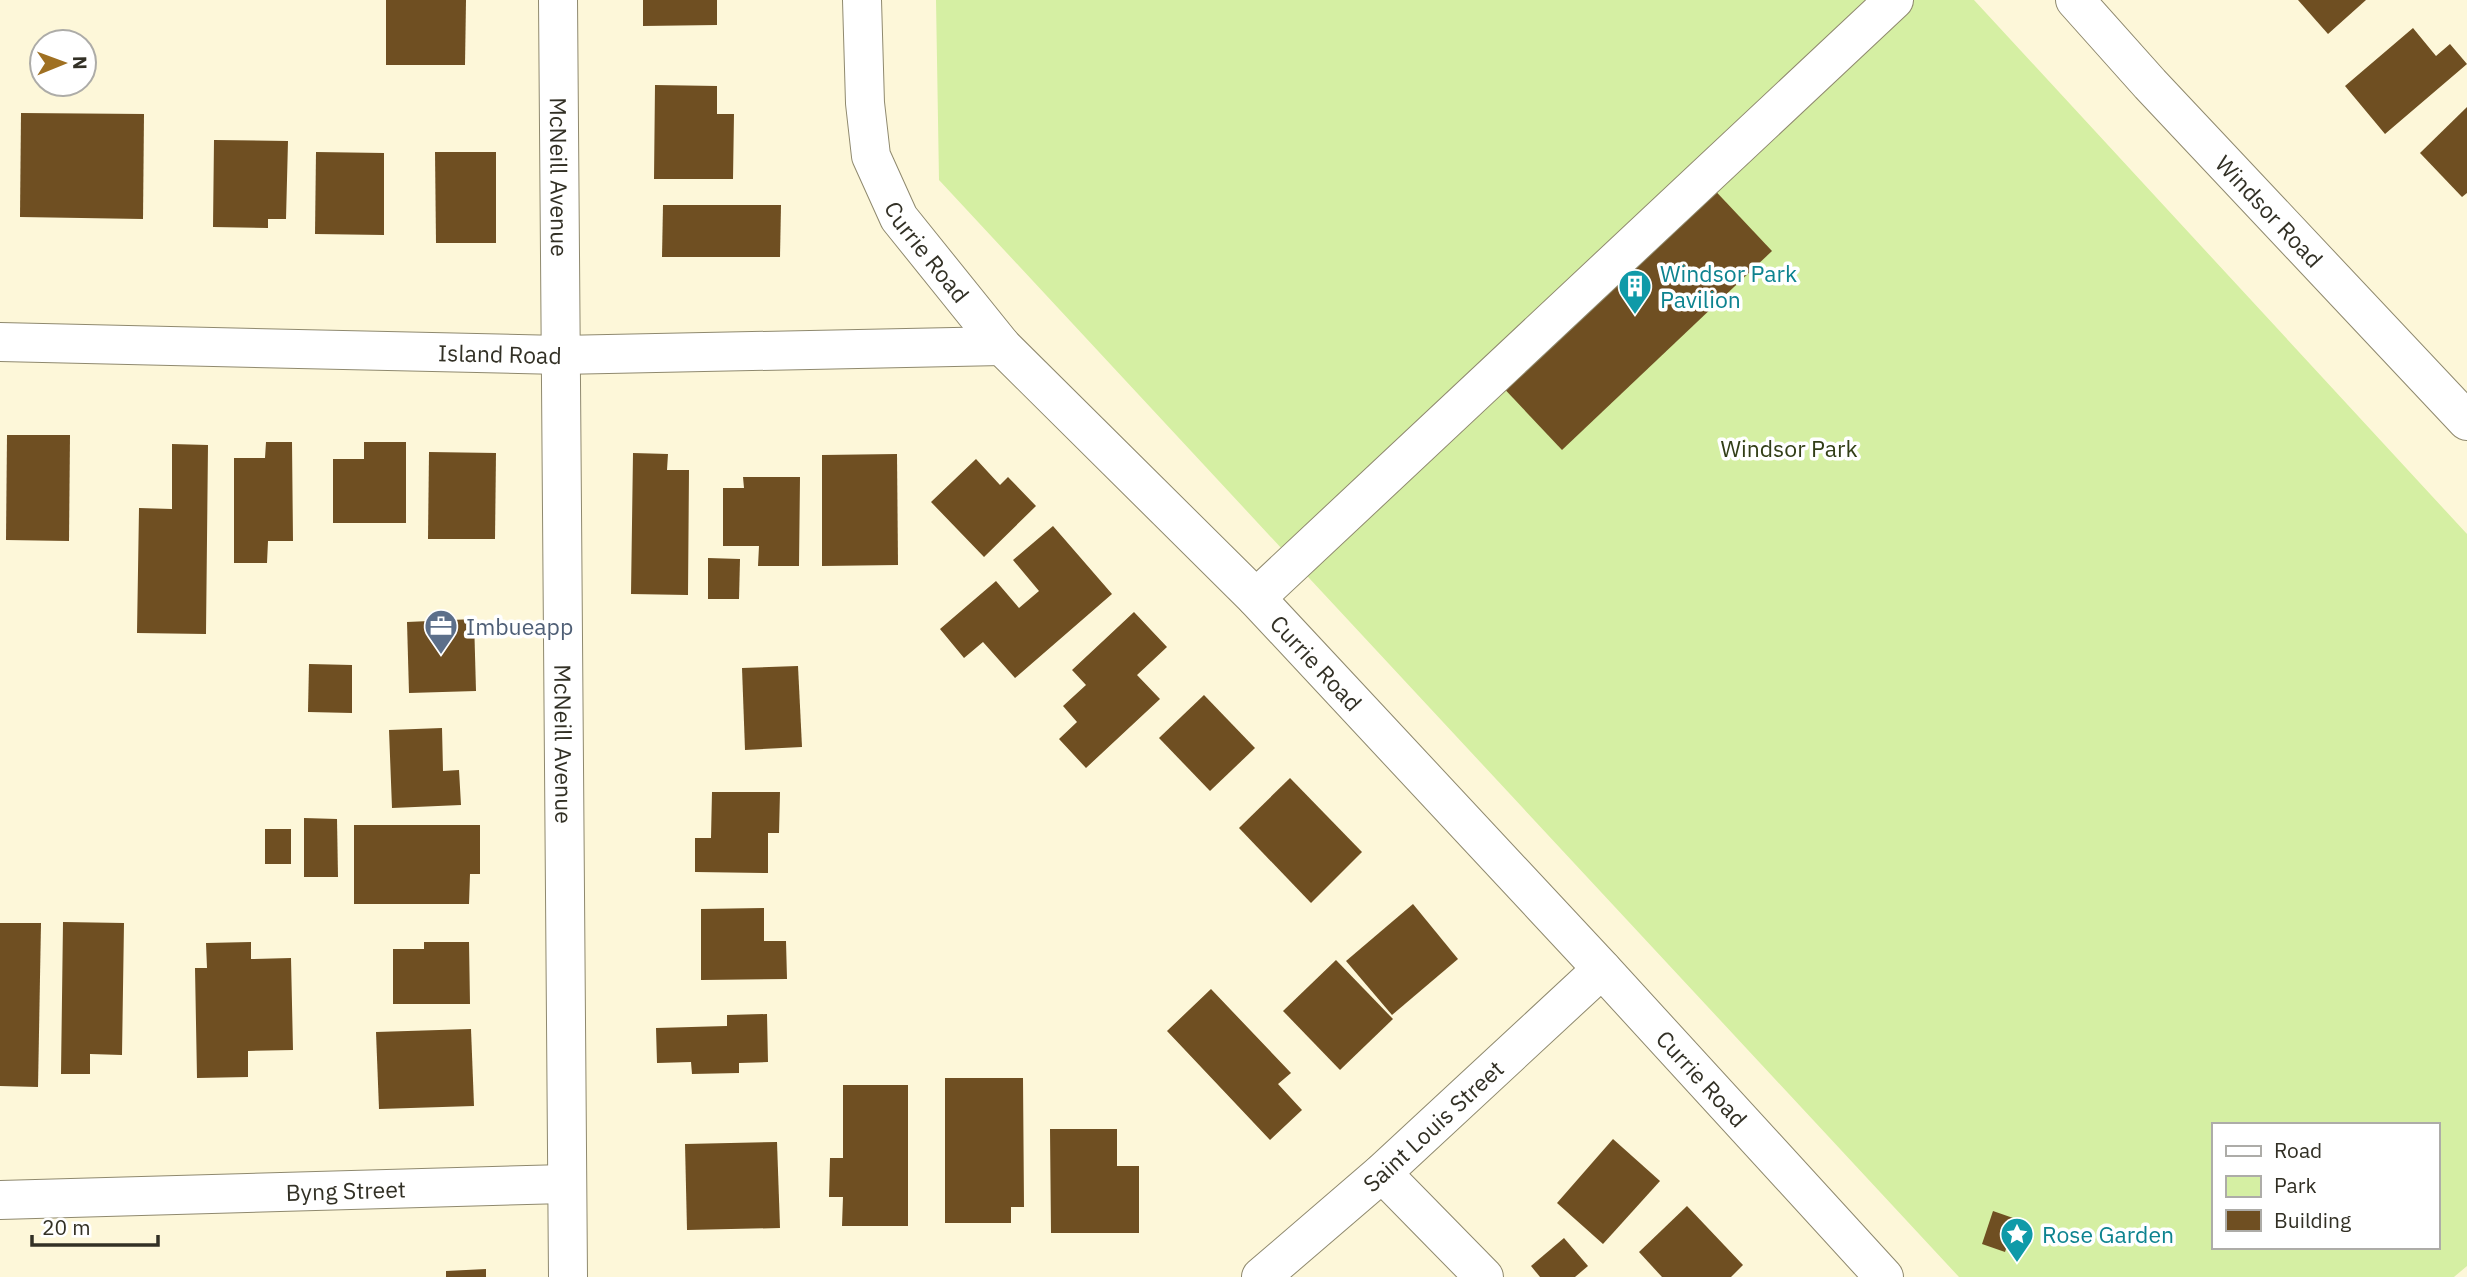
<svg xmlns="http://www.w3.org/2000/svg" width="2467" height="1277" font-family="'IBM Plex Sans',sans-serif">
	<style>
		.green { fill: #d5efa3; fill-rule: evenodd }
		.building { fill: #6f4f22 }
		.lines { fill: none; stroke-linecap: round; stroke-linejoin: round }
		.minor-casing { stroke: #8f896e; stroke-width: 40 }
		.minor { stroke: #fff; stroke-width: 38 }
		.labels { text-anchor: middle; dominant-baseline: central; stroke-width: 7; stroke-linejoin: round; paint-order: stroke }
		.street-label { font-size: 23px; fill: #323025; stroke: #fff }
		.culture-label { font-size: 23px; fill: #0d838f; stroke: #fff; text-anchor: start }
		.park-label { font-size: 23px; fill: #323e17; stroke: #fff }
		.service-label { font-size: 23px; fill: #4e5e75; stroke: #fff; text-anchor: start }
	</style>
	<rect width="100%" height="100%" fill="#fdf7d9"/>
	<path class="green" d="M936,0H1974L2467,534V1266L2454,1277H1959L939,180ZM2213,1125H2437V1247H2213Z"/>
	<g class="building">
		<polygon points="386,0 466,0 465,65 386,65"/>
		<polygon points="643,0 717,0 717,25 643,26"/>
		<polygon points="2298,0 2366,0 2328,34"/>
		<polygon points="2413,28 2436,56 2450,44 2467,64 2385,134 2345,86"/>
		<polygon points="655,85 717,86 717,114 734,114 733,179 654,179"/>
		<polygon points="2467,107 2467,193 2462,197 2420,153"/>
		<polygon points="21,113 144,114 143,219 20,217"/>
		<polygon points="214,140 288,141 286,219 268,219 268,228 213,227"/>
		<polygon points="316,152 384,153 384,235 315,234"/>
		<polygon points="435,152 496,152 496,243 436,243"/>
		<polygon points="1707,182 1772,251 1562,450 1497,381"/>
		<polygon points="663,205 781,205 780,257 662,257"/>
		<polygon points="7,435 70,435 69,541 6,540"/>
		<polygon points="266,442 292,442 293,541 268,541 267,563 234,563 234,458 265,458"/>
		<polygon points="364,442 406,442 406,523 333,523 333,459 364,459"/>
		<polygon points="172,444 208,445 206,634 137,633 139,508 172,509"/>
		<polygon points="429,452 496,453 495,539 428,539"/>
		<polygon points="633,453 668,454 667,470 689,470 688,595 631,594"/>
		<polygon points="897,454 898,565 822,566 822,455"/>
		<polygon points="976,459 1000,485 1008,477 1036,506 984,557 931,502"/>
		<polygon points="743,477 800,477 799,566 758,566 759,546 723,546 723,488 744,488"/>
		<polygon points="1053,526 1112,594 1015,678 983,642 964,658 940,629 996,581 1019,608 1039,591 1013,560"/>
		<polygon points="708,558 740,559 739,599 708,599"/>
		<polygon points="1134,612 1167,647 1137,675 1160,699 1086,768 1059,739 1077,722 1063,706 1086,685 1072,670"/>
		<polygon points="474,619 476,691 409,693 407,622"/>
		<polygon points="309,664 352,665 352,713 308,712"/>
		<polygon points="798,666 802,747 745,750 742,668"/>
		<polygon points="1204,695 1255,748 1210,791 1159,738"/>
		<polygon points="442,728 443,771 459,770 461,805 392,808 389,730"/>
		<polygon points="1290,778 1362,852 1311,903 1239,828"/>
		<polygon points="712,792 780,792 779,833 768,833 768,873 695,872 695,838 711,838"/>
		<polygon points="304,818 337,819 338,877 304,877"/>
		<polygon points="354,825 480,825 480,874 470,874 469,904 354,904"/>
		<rect x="265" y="829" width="26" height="35"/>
		<polygon points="1413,904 1458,959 1392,1015 1346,961"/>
		<polygon points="764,908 764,941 786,941 787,979 701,980 701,909"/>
		<polygon points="63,922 124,923 122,1055 90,1054 90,1074 61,1074"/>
		<polygon points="0,923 41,923 38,1087 0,1086"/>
		<polygon points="251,942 251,959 291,958 293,1050 248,1051 248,1077 197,1078 195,968 207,968 206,943"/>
		<polygon points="424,942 469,942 470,1004 393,1004 393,949 424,949"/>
		<polygon points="1336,960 1393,1019 1340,1070 1283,1011"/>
		<polygon points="1211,989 1291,1073 1278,1084 1302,1110 1270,1140 1167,1031"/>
		<polygon points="767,1014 768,1062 739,1063 739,1073 692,1074 691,1062 657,1063 656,1028 727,1026 727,1015"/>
		<polygon points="471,1029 474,1106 379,1109 376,1032"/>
		<polygon points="945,1078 1023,1078 1024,1207 1011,1207 1011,1223 945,1223"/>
		<polygon points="843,1085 908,1085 908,1226 842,1226 843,1197 829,1197 830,1158 843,1158"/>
		<polygon points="1050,1129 1117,1129 1117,1166 1139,1166 1139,1233 1051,1233"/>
		<polygon points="1613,1139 1660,1181 1603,1244 1557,1203"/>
		<polygon points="777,1142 780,1228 687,1230 685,1144"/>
		<polygon points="1687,1206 1743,1265 1731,1277 1662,1277 1639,1252"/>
		<polygon points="1993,1211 2016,1219 2005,1252 1982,1244"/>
		<polygon points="1564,1238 1588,1266 1575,1277 1540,1277 1531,1266"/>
		<polygon points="486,1269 486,1277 446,1277 446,1271"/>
	</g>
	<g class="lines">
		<defs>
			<g id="minor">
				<path id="s1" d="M558,0L568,1277"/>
				<path id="s2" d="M862,0L865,103L871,156L899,218L1002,346L1256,598L1602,969L1884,1277"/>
				<path id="s3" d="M2075,0L2150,84L2467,421"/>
				<path id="s4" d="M0,342L560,355L1002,346"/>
				<polyline points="1256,598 1894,0"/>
				<polyline points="1382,1173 1484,1277"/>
				<path id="s5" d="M0,1200L565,1184"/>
				<path id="s6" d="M1261,1277L1382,1173L1602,969"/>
			</g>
		</defs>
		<use href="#minor" class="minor-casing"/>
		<use href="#minor" class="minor"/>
	</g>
	<defs>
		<symbol id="building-pin" viewBox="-11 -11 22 30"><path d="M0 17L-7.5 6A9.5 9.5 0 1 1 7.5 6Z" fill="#0f9aa8" stroke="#fff"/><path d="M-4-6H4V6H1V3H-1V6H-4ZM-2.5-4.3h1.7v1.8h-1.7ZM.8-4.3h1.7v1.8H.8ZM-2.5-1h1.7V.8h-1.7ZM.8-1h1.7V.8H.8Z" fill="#fff"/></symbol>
		<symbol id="office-pin" viewBox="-11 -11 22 30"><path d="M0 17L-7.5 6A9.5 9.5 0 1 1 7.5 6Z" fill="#5c6f8a" stroke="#fff"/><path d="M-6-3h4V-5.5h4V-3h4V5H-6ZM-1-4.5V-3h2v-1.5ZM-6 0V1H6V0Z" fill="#fff"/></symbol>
		<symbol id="sight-pin" viewBox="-11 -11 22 30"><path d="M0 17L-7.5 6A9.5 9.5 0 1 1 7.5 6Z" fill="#0f9aa8" stroke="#fff"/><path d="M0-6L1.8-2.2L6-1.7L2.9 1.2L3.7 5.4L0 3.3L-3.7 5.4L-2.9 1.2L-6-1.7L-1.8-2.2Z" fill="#fff"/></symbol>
	</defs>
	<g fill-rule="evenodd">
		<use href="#building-pin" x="1616" y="267" width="38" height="52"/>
		<use href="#office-pin" x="422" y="607" width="38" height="52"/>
		<use href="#sight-pin" x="1998" y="1215" width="38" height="52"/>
	</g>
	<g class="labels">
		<g class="street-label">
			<text stroke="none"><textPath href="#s1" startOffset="177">McNeill Avenue</textPath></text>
			<text stroke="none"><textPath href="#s3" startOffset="287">Windsor Road</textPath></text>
			<text stroke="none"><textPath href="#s2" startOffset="268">Currie Road</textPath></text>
			<text stroke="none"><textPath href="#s4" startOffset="500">Island Road</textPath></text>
			<text stroke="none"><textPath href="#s2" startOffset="835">Currie Road</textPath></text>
			<text stroke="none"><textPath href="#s1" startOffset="744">McNeill Avenue</textPath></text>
			<text stroke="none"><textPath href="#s2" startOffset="1402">Currie Road</textPath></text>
			<text stroke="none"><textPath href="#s6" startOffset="229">Saint Louis Street</textPath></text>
			<text stroke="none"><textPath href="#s5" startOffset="346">Byng Street</textPath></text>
		</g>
		<g class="culture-label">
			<text x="1660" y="273">Windsor Park<tspan x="1660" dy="26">Pavilion</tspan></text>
			<text x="2042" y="1234">Rose Garden</text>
		</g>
		<g class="park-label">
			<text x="1789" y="448">Windsor Park</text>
		</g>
		<g class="service-label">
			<text x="466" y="626">Imbueapp</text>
		</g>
	</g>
	<rect x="2212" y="1123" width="228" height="126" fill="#ffffff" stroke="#adaca8" stroke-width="2"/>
	<rect x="2226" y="1146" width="35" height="10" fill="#ffffff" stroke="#adaca8" stroke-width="2"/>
	<text x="2274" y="1158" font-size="21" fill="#323025">Road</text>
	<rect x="2226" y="1176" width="35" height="21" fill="#d5efa3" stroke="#adaca8" stroke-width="2"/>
	<text x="2274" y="1193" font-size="21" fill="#323025">Park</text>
	<rect x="2226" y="1210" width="35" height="21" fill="#6f4f22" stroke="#adaca8" stroke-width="2"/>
	<text x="2274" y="1228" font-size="21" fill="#323025">Building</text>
	<g transform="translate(63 63) rotate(89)"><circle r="33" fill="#ffffff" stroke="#adaca8" stroke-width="2"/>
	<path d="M0-5L12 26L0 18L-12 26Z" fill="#9f7022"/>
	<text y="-10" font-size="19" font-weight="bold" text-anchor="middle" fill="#323025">N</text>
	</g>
	<path d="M32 1235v10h126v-10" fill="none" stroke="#323025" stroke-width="3.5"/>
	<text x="42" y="1235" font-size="21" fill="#323025" stroke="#ffffff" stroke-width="5" paint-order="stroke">20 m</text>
</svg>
